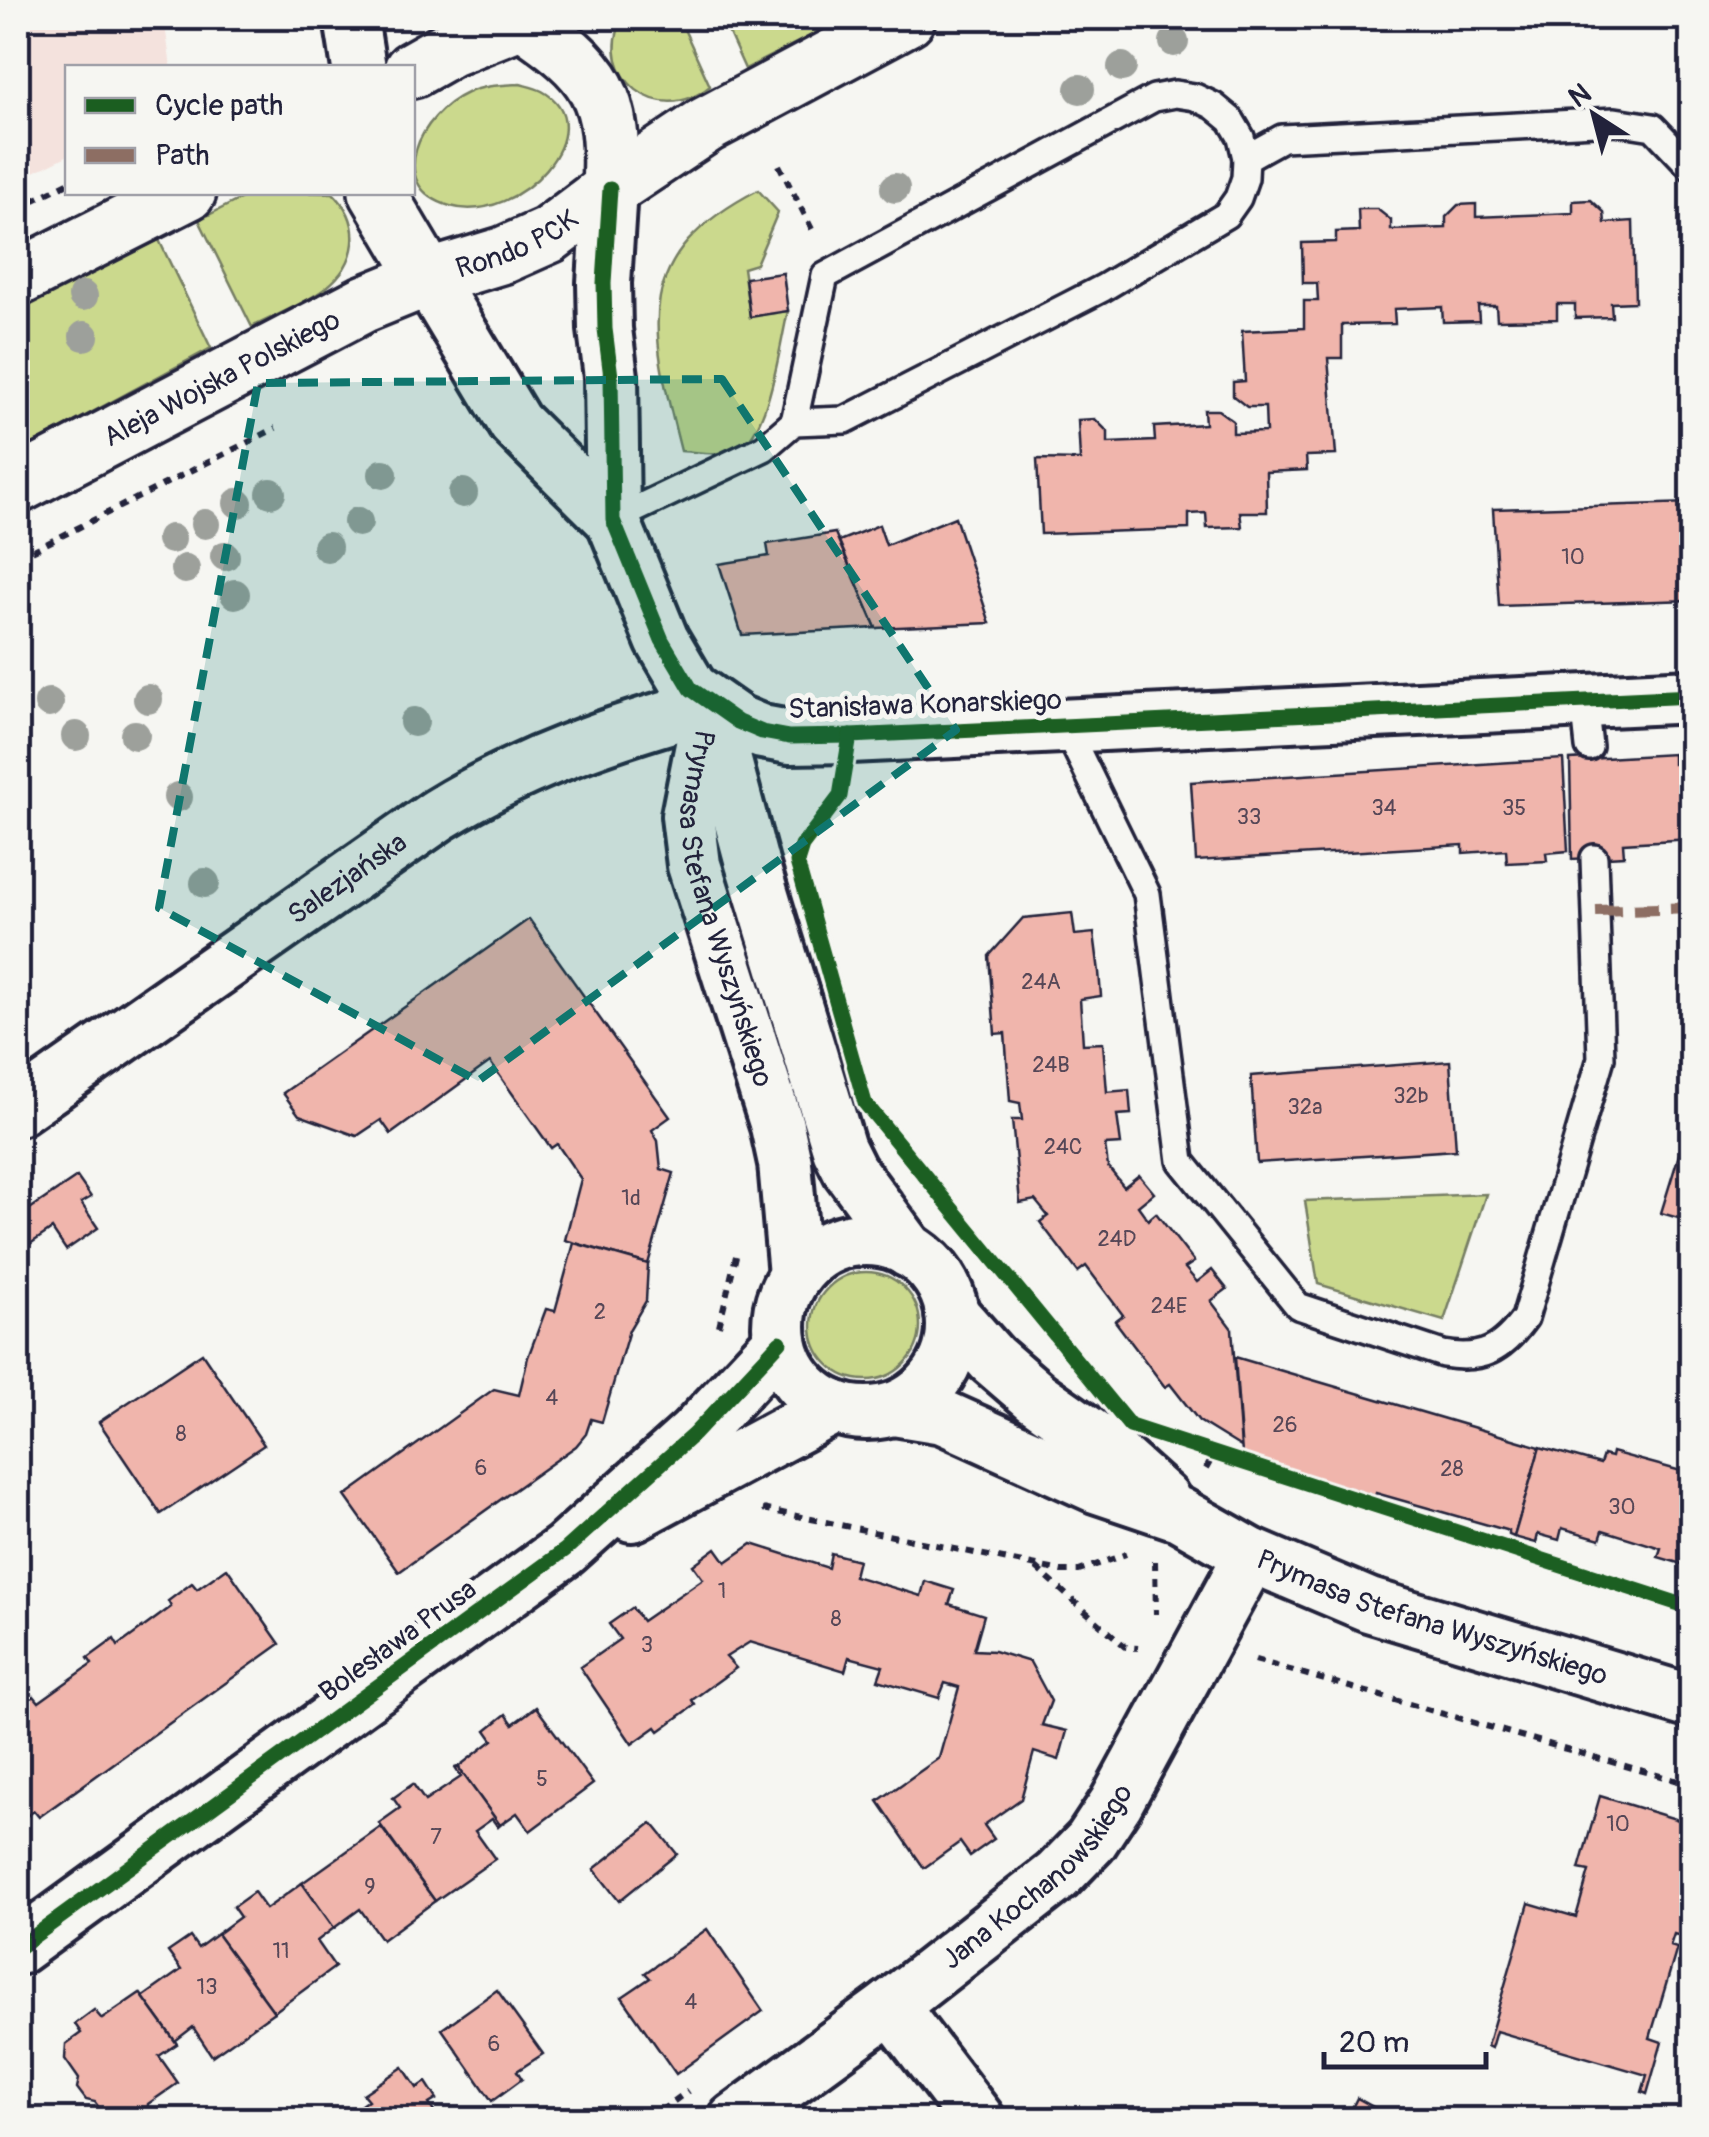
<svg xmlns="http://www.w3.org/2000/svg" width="1709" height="2137" font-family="Pangolin,sans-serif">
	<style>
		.built { fill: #f4e2dd }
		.green { fill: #cbd98d; stroke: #767e64; stroke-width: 2.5 }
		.building { fill: #f0b5ac; stroke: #22223b; stroke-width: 2.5 }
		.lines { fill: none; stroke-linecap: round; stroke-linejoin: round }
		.lane-casing { stroke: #22223b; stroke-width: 32 }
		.street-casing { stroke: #22223b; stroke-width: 60 }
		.secondary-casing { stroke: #22223b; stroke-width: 62 }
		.path { stroke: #22223b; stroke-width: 6; stroke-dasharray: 8 8; stroke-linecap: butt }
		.lane { stroke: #f6f6f2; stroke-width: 25 }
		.street { stroke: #f6f6f2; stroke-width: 52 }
		.secondary { stroke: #f6f6f2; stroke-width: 55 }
		.quiet { stroke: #8d6e63; stroke-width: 12; stroke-dasharray: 25 12; stroke-linecap: butt }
		.cycleway-casing { stroke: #f6f6f2; stroke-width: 21 }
		.cycleway { stroke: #1b5e20; stroke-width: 15 }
		.tree { fill: #9da09b }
		.marked { fill: #0f766e; fill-opacity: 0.2; stroke: #0f766e; stroke-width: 8; stroke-dasharray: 20 12; stroke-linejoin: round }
		.labels { text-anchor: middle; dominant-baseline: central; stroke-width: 10; stroke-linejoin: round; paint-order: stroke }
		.number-label { font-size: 22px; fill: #564757 }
		.street-label { font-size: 28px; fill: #22223b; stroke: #f6f6f2 }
	</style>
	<rect width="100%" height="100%" fill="#f6f6f2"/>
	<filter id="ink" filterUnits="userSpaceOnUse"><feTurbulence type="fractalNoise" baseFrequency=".01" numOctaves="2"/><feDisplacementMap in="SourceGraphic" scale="20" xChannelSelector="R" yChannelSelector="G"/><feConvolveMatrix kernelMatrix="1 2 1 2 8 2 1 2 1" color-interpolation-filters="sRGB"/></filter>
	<g filter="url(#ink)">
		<polygon class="built" points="18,18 164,18 171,67 68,68 67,156 18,180"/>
		<g class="green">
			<path d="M623,18H679L710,86C659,129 593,76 623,18Z"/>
			<polygon points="722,18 845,18 745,69"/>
			<path d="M520,84C527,86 536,88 542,91C607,126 520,226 450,206C383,186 421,114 467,93C484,85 502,85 520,84Z"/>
			<path d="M758,190L778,212L756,264L743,268L750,316L788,311C780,344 770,425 743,445C727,458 700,452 681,451C650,329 629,257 758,190Z"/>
			<path d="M254,192L333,193C346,206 355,223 353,243C348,291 290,307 252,327L199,220Z"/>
			<polygon points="159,240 211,348 18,452 18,310"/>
			<polygon points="1486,1194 1444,1321 1318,1284 1305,1201"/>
			<circle cx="866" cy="1326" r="54"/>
		</g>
		<g class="building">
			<polygon points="1591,200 1604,212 1605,223 1633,221 1635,302 1611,303 1612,317 1575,318 1575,304 1557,304 1557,319 1497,320 1496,306 1478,306 1479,321 1443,322 1442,307 1394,309 1395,324 1342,325 1342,358 1328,358 1336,455 1306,456 1307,470 1266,472 1267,512 1240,512 1242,527 1207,528 1206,513 1189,514 1189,529 1041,534 1037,459 1080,460 1078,420 1095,419 1108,432 1108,443 1155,441 1154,427 1205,424 1204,410 1218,410 1233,421 1233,433 1266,432 1265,407 1247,407 1233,396 1233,382 1245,381 1242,331 1304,328 1304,301 1318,301 1317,283 1303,283 1302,243 1336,242 1336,232 1359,231 1358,209 1377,209 1391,220 1391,230 1446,228 1446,217 1458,205 1476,204 1476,217 1573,213 1573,201"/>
			<polygon points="783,273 788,311 750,317 745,278"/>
			<polygon points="1692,503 1692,600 1499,606 1493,509"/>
			<polygon points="955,517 990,623 876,628 839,541 879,525 886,545"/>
			<polygon points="835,533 876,628 742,635 719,564 769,556 767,544"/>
			<polygon points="1673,754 1673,764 1692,763 1692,839 1623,843 1624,856 1572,859 1570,760"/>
			<polygon points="1563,759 1568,851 1546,853 1547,861 1507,863 1506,850 1463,853 1463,845 1196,861 1191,782"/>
			<polygon points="1072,913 1075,935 1094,933 1099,972 1101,996 1080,999 1083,1044 1103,1043 1107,1092 1129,1090 1131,1114 1117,1115 1121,1144 1105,1145 1108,1167 1124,1187 1139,1175 1154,1193 1138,1206 1148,1220 1156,1213 1194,1262 1185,1268 1197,1282 1212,1270 1227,1289 1211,1301 1232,1329 1241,1447 1199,1421 1170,1384 1165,1387 1115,1321 1123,1315 1086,1266 1078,1272 1040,1222 1048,1216 1035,1200 1020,1203 1012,1120 1022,1120 1020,1103 1010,1101 1005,1033 995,1034 989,956 1023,918"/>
			<polygon points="529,919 670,1117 652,1130 658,1141 661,1169 674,1173 648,1264 565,1240 581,1179 557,1144 551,1148 490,1062 391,1134 381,1120 357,1136 299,1115 283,1093"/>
			<polygon points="1450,1061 1456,1150 1257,1163 1251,1076"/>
			<polygon points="1690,1119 1692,1119 1692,1222 1661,1213"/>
			<polygon points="77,1177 91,1197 81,1203 98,1228 66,1250 52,1229 30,1244 18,1226 18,1217"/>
			<polygon points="574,1243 648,1264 646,1301 629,1330 602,1422 591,1419 586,1434 576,1446 399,1572 345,1496 494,1389 519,1395 528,1357 546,1309 555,1311"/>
			<polygon points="202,1353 264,1445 161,1514 99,1422"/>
			<polygon points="1235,1357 1540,1447 1514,1537 1509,1535 1509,1531 1376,1493 1375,1496 1242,1454"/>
			<polygon points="1540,1447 1600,1464 1603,1455 1611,1457 1612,1452 1692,1474 1692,1567 1658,1557 1661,1548 1603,1530 1600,1539 1562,1528 1559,1540 1538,1534 1536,1543 1514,1537"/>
			<polygon points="752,1544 828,1568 831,1553 858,1560 854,1576 921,1596 925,1581 954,1590 949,1604 984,1615 974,1650 994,1651 1030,1662 1051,1701 1042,1725 1067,1731 1059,1760 1034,1752 1021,1799 984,1825 994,1839 970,1856 960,1842 924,1868 878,1801 939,1758 959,1687 945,1683 939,1698 878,1680 883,1666 849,1657 845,1671 750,1642 726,1657 736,1668 692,1700 695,1705 659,1731 656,1727 632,1744 580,1667 620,1639 609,1624 632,1608 642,1621 703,1579 693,1565 716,1548 726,1562"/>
			<polygon points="227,1568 280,1644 39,1817 34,1811 18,1822 18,1708 34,1696 39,1702 92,1664 88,1658 114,1639 118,1646 171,1607 168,1601 192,1583 197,1589"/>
			<polygon points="536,1707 593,1784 530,1831 517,1813 500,1825 458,1767 493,1740 486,1730 506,1714 513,1724"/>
			<polygon points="458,1767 500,1825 498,1827 492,1819 475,1831 495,1859 435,1901 379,1823 400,1808 393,1798 413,1784 425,1801 461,1777 455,1768"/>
			<polygon points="1600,1796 1692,1824 1692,1939 1674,1934 1670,1946 1677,1948 1650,2038 1662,2042 1647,2094 1642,2092 1647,2075 1496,2031 1491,2048 1487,2046 1529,1903 1576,1917 1589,1871 1579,1869"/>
			<polygon points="652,1823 677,1854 619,1901 594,1869"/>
			<polygon points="381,1827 435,1901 382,1940 360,1909 334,1928 302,1883"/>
			<polygon points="302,1883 334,1928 317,1941 335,1967 274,2012 217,1934 240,1917 233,1907 254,1892 266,1909"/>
			<polygon points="707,1929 763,2011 676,2074 622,1997 650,1978 645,1973"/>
			<polygon points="217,1934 274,2012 212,2056 193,2027 175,2041 143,1997 181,1970 168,1952 190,1937 198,1948"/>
			<polygon points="497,1990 543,2054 517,2071 522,2079 492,2101 442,2029"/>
			<polygon points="140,1993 177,2044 159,2056 178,2083 148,2104 147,2120 108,2120 95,2102 86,2100 77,2088 79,2079 65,2059 66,2044 81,2033 75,2024 94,2010 102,2019"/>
			<polygon points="403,2067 417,2088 426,2082 437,2099 429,2104 439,2120 340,2120 368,2100 363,2094"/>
			<polygon points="1357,2098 1397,2120 1346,2120"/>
		</g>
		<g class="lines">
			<defs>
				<g id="lane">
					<polyline points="1246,158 1282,138 1615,121 1653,127 1692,168"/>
					<polyline points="613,520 764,448 794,422 845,420 1103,288 1226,215 1238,198 1245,178 1246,158 1241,137 1231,120 1214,106 1195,97 1175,94 1154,98 825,276 794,422"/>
					<polyline points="1584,701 1589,747"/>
					<path d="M1065,726L1147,894L1181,1161L1298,1306L1443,1354C1482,1361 1502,1350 1525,1318L1601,1058L1594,858"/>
				</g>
				<g id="street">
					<polyline points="351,18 359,68"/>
					<polyline points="610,189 604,283 605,329 611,377 613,520 662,640 691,689 738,722 762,732 789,737 850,736 1692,696"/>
					<polyline points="428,278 515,423 613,520"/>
					<path id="s1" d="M710,705L688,816L694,865L777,1126L785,1163L795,1275"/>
					<polyline points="713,716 752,863 839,1149 850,1171 909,1251"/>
					<path id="s2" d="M18,1109L438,815C522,763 615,731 710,705"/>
					<circle cx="866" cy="1326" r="87"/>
					<polyline points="952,1314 992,1359 1036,1397 1096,1439 1163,1499"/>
					<path id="s3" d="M894,1409L943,1417L1096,1486L1179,1514L1251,1555L1369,1605L1692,1702"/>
					<polyline points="632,1515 834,1407"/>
					<polyline points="18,1948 565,1550 694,1434 780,1342"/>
					<polyline points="891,2006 978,2120"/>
					<path id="s4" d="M735,2120L891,2006L1057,1876L1091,1841L1116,1803L1251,1555"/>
				</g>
				<g id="secondary">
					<path d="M522,20C598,71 615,95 610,189"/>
					<polyline points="412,70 449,49 527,18"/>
					<polyline points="377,192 428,278"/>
					<polyline points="18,278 188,192"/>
					<path id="s5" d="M18,485L364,304L428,278L504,255L549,235L610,189L706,125L907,18"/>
				</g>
			</defs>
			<use href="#lane" class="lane-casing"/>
			<use href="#street" class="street-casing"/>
			<use href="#secondary" class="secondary-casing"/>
			<g class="path">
				<polyline points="779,165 815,235"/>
				<polyline points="18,208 68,183"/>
				<polyline points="18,558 276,428"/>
				<polyline points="719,1326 736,1256"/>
				<polyline points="1206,1469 1215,1453"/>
				<polyline points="763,1509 1061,1571 1079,1571 1126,1554"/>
				<polyline points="1155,1561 1156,1614"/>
				<polyline points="1036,1568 1126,1647 1138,1648"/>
				<polyline points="1255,1660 1692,1785"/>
				<polyline points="648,2120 688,2091"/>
			</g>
			<use href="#lane" class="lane"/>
			<use href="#street" class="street"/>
			<use href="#secondary" class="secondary"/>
			<polyline class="quiet" points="1596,911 1692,908"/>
			<defs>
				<g id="cycleway">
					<polyline points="610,189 604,283 605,329 611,377 613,520 662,640 691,689 738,722 762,732 789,737 850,736 1692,696"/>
					<polyline points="850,736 840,796 802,846 797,862 865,1103 1130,1426 1692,1608"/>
					<polyline points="18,1948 565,1550 694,1434 780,1342"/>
				</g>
			</defs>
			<use href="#cycleway" class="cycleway-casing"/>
			<use href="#cycleway" class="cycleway"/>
		</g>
		<g class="tree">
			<circle cx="1174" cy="42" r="15"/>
			<circle cx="1122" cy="67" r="15"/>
			<circle cx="1080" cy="89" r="15"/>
			<circle cx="895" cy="188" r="15"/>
			<circle cx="83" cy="296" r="15"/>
			<circle cx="84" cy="336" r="15"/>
			<circle cx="383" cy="474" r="15"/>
			<circle cx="271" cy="493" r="15"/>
			<circle cx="463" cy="493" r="15"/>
			<circle cx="238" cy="503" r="15"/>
			<circle cx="358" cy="522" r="15"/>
			<circle cx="205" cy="524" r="15"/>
			<circle cx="171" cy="539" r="15"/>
			<circle cx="327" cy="547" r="15"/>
			<circle cx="225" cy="556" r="15"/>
			<circle cx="185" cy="569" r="15"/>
			<circle cx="235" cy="594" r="15"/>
			<circle cx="148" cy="699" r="15"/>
			<circle cx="49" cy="703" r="15"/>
			<circle cx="414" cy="722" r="15"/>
			<circle cx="135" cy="735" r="15"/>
			<circle cx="76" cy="736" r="15"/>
			<circle cx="178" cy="797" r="15"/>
			<circle cx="205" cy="883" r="15"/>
		</g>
	</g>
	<path class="marked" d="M722,379L956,730L478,1081L159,908L258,383Z"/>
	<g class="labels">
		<g class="number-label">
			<text x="1573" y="557">10</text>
			<text x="1384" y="808">34</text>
			<text x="1514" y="808">35</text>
			<text x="1249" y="817">33</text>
			<text x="1041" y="982">24A</text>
			<text x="1051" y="1065">24B</text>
			<text x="1411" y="1096">32b</text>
			<text x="1305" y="1107">32a</text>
			<text x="1063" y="1147">24C</text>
			<text x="631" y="1198">1d</text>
			<text x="1117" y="1239">24D</text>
			<text x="1169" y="1306">24E</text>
			<text x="600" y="1312">2</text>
			<text x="552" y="1398">4</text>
			<text x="1285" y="1425">26</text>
			<text x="181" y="1434">8</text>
			<text x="481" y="1468">6</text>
			<text x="1452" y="1469">28</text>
			<text x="1622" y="1507">30</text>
			<text x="722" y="1591">1</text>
			<text x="836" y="1619">8</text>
			<text x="647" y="1645">3</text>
			<text x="542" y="1779">5</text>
			<text x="1618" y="1824">10</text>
			<text x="436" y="1837">7</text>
			<text x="370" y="1887">9</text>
			<text x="281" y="1951">11</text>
			<text x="207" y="1987">13</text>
			<text x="691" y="2002">4</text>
			<text x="494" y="2044">6</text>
		</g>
		<g class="street-label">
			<text stroke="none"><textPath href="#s5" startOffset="555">Rondo PCK</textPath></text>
			<text stroke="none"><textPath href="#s5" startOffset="230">Aleja Wojska Polskiego</textPath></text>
			<text transform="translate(925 705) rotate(-2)">Stanisława Konarskiego</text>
			<text stroke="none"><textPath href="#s2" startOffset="402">Salezjańska</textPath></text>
			<text stroke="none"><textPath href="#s1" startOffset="210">Prymasa Stefana Wyszyńskiego</textPath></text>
			<text stroke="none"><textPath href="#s3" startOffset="580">Prymasa Stefana Wyszyńskiego</textPath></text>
			<text transform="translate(398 1641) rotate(-36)">Bolesława Prusa</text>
			<text stroke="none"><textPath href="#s4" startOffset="390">Jana Kochanowskiego</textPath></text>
		</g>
	</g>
	<rect width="1709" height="2137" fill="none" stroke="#f6f6f2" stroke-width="60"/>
	<rect x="30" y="30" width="1649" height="2077" fill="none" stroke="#22223b" stroke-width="4" filter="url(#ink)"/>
	<rect x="65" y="65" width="350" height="130" fill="#f6f6f2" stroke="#a1a1a9" stroke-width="2.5"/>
	<rect x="85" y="98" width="50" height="15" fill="#1b5e20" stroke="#a1a1a9" stroke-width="2.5"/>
	<text x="155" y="115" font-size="30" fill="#22223b">Cycle path</text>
	<rect x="85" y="148" width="50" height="15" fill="#8d6e63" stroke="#a1a1a9" stroke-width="2.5"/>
	<text x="155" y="165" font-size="30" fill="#22223b">Path</text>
	<g transform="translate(1594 115) rotate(324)" stroke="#f6f6f2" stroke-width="8" paint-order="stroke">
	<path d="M0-8L18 38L0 25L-18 38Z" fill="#22223b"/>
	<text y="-15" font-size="28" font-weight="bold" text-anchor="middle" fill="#22223b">N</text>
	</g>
	<path d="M1324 2052v15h162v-15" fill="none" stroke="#22223b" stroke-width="5"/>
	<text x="1339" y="2052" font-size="30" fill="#22223b" stroke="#f6f6f2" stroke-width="8" paint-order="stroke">20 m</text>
</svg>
